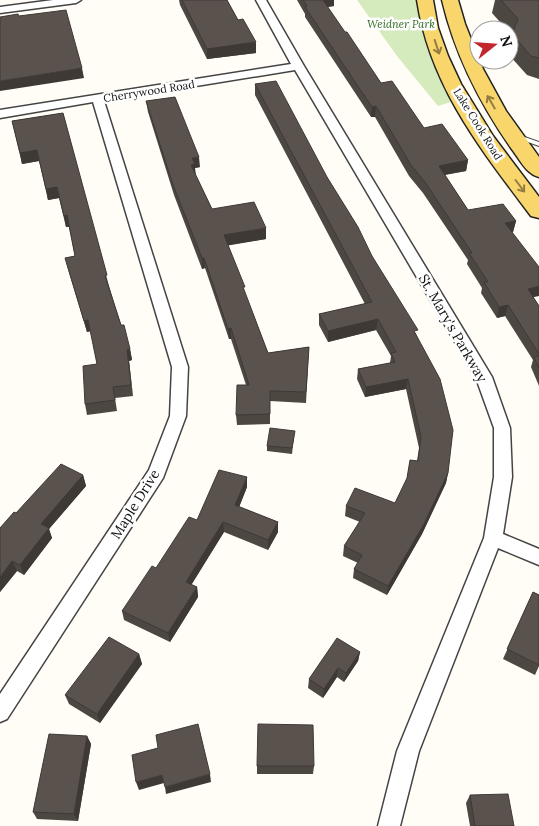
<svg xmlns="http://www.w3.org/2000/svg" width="539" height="826" font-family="Lora,serif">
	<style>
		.green { fill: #d5ebbd }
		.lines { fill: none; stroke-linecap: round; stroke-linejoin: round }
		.lane-casing { stroke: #444; stroke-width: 2 }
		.street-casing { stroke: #444; stroke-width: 3 }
		.primary-casing { stroke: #222; stroke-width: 3 }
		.lane { fill: #fff; fill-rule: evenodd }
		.street { fill: #fff; fill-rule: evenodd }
		.primary { fill: #f9d66b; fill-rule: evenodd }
		.wall { fill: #4d4742 }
		.shaded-wall { fill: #3f3936 }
		.building { fill: #5a524d; stroke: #3f3936 }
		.oneway { stroke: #917d42 }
		.labels { text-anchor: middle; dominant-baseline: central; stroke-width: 5; stroke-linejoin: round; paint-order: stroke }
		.far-park-label { font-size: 11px; font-style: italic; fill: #2f6b1f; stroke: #fff }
		.far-street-label { font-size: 11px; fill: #111; stroke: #fff }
		.street-label { font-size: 14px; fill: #111; stroke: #fff }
	</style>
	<rect width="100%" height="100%" fill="#fffdf5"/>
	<polygon class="green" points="357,0 420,0 426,38 451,102 438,106 397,56"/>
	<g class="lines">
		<defs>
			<polygon id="lane" points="516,134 539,142 539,146 514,137 514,135"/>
			<g id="street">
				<polygon points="53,0 81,0 76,3 0,13 0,7"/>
				<polygon points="256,0 266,0 304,66 492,377 510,428 512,477 503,534 539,549 539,565 498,548 419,751 400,826 378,826 397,751 484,538 494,477 494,428 476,378 295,70 104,101 188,367 186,416 163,478 7,719 0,722 0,694 149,470 170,416 172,367 93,102 0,118 0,110 291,64"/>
			</g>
			<g id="primary">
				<path d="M417,0H433L438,28L448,56L461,84L493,136L539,197V218L531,216C480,148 430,86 417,0Z"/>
				<path d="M442,0H458L465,24L483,69L506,111L539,157V177C526,174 519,158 511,148C479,102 455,55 442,0Z"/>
			</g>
		</defs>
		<use href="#lane" class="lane-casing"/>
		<use href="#street" class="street-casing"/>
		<use href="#primary" class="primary-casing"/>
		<use href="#lane" class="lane"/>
		<use href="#street" class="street"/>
		<use href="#primary" class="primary"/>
	</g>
	<g class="wall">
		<polygon points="179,0 227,0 256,53 207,59 180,5"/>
		<polygon points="297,0 334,0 334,6 327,7 381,83 424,128 468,160 466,171 445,175 468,210 516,221 513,232 512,232 533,298 539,306 539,386 531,367 533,360 505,316 497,318 481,293 482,288 467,264 468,260 423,193 409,176 375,117 371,117 305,17 305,14"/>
		<polygon points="495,0 539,0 539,79 527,75 509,55 509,48 512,35 509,32 509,30 507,30 492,13"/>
		<polygon points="255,84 327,177 417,336 448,473 446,483 422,534 387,595 353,578 354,569 358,563 343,556 344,546 360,522 345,516 346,506 395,503 407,479 410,460 417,461 419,448 406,389 365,397 357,379 358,369 390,363 391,356 376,330 328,342 319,325 319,314 365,304 255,95"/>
		<polygon points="146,101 200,167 195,168 195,174 212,209 266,239 228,245 245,294 268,353 309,347 306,403 270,401 270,424 237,425 236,415 246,385 231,339 229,339 205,268 202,269 174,195 148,112"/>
		<polygon points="63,113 109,286 121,325 130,349 132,360 129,361 133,396 115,398 117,411 87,415 85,404 97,364 91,331 87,332 68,269 65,258 75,256 69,227 66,227 59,198 48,200 39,161 22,164 12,121"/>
		<polygon points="294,436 292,454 267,451 267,446"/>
		<polygon points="83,475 86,486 49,529 52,538 24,575 17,571 0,592 16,513"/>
		<polygon points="247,477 247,487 239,507 278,522 278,532 268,550 224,532 191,585 197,587 198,597 170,642 124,620 122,611 156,568 197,520"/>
		<polygon points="533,592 539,595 539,666 535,675 503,659"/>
		<polygon points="360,652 358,661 344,682 337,677 323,698 308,688 309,679"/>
		<polygon points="139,654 142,664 100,723 69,704 65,695"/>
		<polygon points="87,736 91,744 78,821 37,819 33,812"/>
		<polygon points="257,766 314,766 313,774 257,774"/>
		<polygon points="470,795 514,826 470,826 466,803"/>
	</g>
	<g class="shaded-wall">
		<polygon points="321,0 334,0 334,6 321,8"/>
		<polygon points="256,42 256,53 207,59 207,49"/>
		<polygon points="82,68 84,78 0,91 0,81"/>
		<polygon points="376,106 375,117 371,117 372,107"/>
		<polygon points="37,150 39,161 22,164 20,153"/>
		<polygon points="199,157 200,167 195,168 196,175 191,165 192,158"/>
		<polygon points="468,160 466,171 437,176 439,166"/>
		<polygon points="57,187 59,198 48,200 46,189"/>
		<polygon points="67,215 69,227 66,227 64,216"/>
		<polygon points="516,221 513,232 503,234 505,223"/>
		<polygon points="266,228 266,239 225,246 224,235"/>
		<polygon points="202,258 204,258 205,268 202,269"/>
		<polygon points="539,286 539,296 525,299 528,289"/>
		<polygon points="508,305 505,316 497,318 499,307"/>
		<polygon points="378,319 376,330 328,342 328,331"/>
		<polygon points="88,320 91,331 87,332 84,321"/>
		<polygon points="231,328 231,339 229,339 228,329"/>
		<polygon points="130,349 132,360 129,361 133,396 127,350"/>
		<polygon points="408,379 406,389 365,397 366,387"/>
		<polygon points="448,473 446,483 422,534 387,595 388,586"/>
		<polygon points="83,475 86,486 49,529 52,538 24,575 20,565 41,524"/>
		<polygon points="247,477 247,487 236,515 235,505"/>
		<polygon points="223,522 224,532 187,592 186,582"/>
		<polygon points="278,522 278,532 268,550 268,540"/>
		<polygon points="12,561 17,571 0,592 0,577"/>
		<polygon points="197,587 198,597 170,642 168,633"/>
		<polygon points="360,652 358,661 344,682 346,673"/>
		<polygon points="139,654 142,664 100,723 97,714"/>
		<polygon points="338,668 337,677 323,698 324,689"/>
		<polygon points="87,736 91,744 78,821 74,814"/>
		<polygon points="210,774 211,782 166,794 165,787"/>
		<polygon points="162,775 164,783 139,790 136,782"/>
	</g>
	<g class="building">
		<polygon points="182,0 227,0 238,20 243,19 256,42 207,49"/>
		<polygon points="303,0 323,0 345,32 347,32 381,83 392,81 424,128 442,124 468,160 439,166 468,210 503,204 516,221 505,223 539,267 539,286 528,289 539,306 539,354 508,305 499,307 484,282 488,282 469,253 472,253 425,182 411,165 376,106 372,107 305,7 307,6"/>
		<polygon points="501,0 539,0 539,58 531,56 512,34 518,19"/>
		<polygon points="66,10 82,68 0,81 0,17 18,14 19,16"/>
		<polygon points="276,81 327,177 358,227 372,256 418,330 414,331 440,379 453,430 448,473 424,524 388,586 354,569 362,555 344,546 365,513 346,506 355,488 395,503 407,478 410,460 418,461 421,437 408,379 366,387 358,369 395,362 391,353 396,352 378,319 328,331 319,314 372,302 255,84"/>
		<polygon points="175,97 199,157 192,158 195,164 191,165 212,209 254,202 266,228 224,235 245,287 243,287 268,353 309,347 306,392 270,391 270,414 236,415 237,385 249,385 231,328 228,329 204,258 202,258 173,185 146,101"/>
		<polygon points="63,113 107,275 105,276 121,325 124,325 130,349 127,350 131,385 113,387 115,400 85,404 83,366 97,364 88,320 84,321 65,258 75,256 67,215 64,216 57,187 46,189 37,150 20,153 12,121"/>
		<polygon points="539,356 539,368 534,357"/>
		<polygon points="270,428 295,431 292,448 267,446"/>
		<polygon points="61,464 83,475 41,524 49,528 20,565 12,561 0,577 0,528 14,512 16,513"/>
		<polygon points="219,470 247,477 235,505 278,522 268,540 223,522 186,582 197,587 168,633 122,611 152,566 156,568 189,517 197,520"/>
		<polygon points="533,592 539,595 539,665 507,649"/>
		<polygon points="109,637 139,654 97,714 65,695"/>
		<polygon points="337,638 360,652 346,673 338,668 324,689 309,679"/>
		<polygon points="198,724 210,774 165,787 162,775 136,782 132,755 158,748 156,735"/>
		<polygon points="258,724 313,725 314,766 257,766"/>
		<polygon points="49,734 87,736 74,814 33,812"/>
		<polygon points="508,794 514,826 475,826 470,795"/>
	</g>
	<defs><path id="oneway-shaft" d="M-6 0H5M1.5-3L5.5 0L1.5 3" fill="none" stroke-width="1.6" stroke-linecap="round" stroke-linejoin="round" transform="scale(1.25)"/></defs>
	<g class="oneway">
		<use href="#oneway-shaft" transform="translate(437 47) rotate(72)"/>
		<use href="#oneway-shaft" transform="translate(491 102) rotate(-120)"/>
		<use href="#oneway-shaft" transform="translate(520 186) rotate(53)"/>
	</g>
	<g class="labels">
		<g class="far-park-label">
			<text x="401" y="24">Weidner Park</text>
		</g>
		<g class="far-street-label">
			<text transform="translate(149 91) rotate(-9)">Cherrywood Road</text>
			<text transform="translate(478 124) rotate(58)">Lake Cook Road</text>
		</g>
		<g class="street-label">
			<text transform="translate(453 328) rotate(60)">St. Mary's Parkway</text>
			<text transform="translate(135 504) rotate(-58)">Maple Drive</text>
		</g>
	</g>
	<g transform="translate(494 45) rotate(73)"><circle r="24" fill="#ffffff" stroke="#a0a0a0"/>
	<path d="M0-4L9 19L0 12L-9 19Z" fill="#c4262e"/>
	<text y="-8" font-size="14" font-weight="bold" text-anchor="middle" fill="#111111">N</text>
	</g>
</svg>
